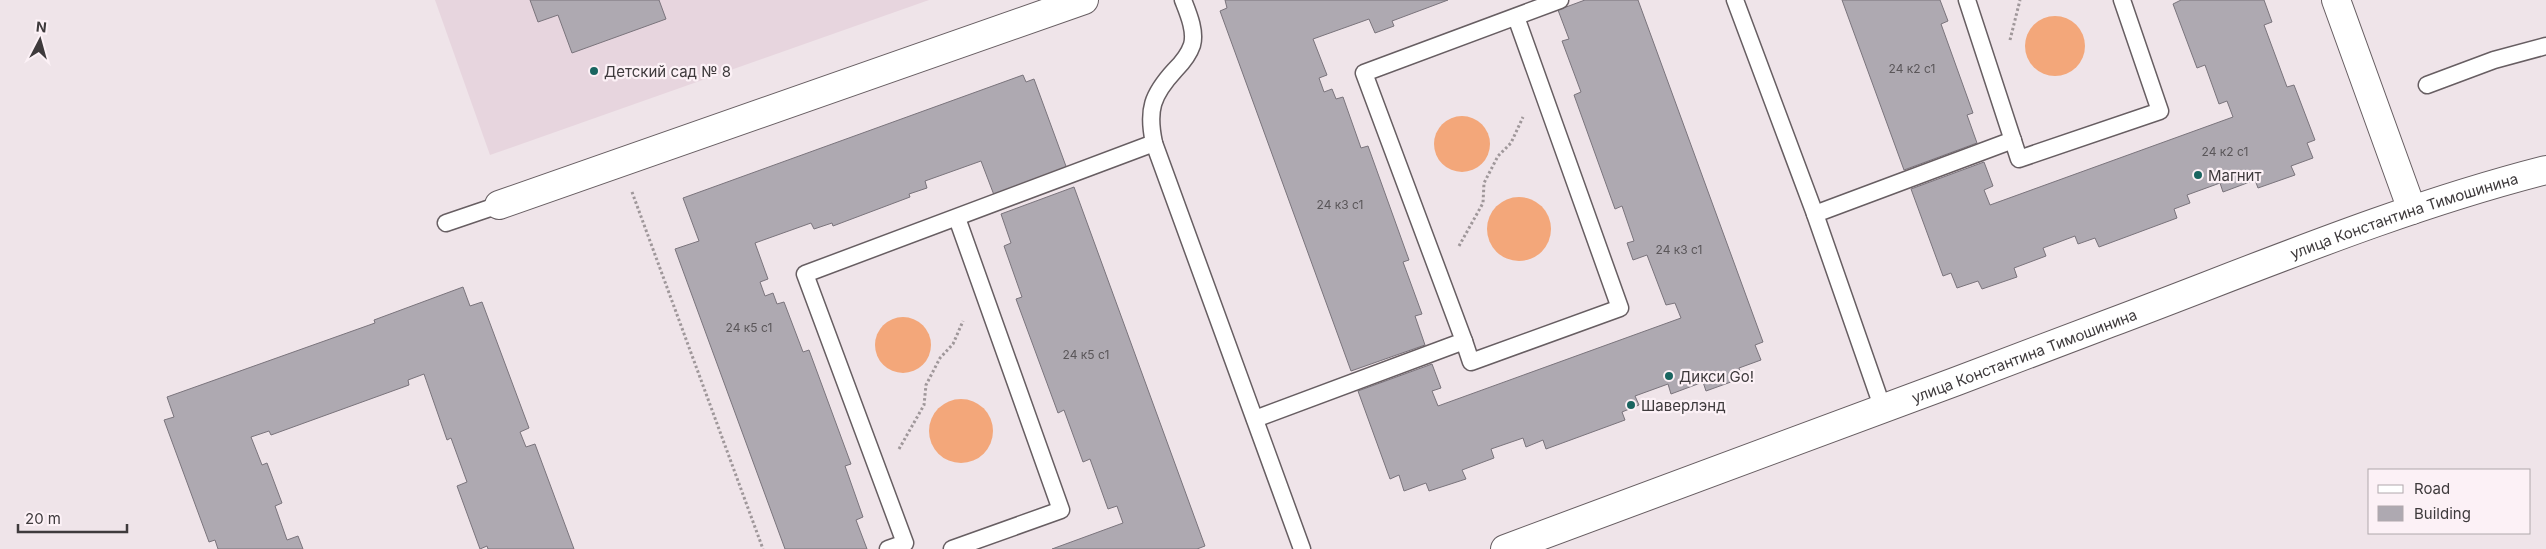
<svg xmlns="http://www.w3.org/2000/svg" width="2546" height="549" font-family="Inter,sans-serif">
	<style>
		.built { fill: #e7d5de }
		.green { fill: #f3a77a }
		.building { fill: #aea9b1; stroke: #7a747c }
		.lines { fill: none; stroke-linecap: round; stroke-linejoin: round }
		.lane-casing { stroke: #675e62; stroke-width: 19 }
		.street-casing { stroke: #675e62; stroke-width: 30 }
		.path { stroke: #9f979a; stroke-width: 3; stroke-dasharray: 2.5 2.5; stroke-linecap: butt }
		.lane { stroke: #fff; stroke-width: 16 }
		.street { stroke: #fff; stroke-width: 28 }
		.poi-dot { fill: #196560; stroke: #fcf1f6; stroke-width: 2 }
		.labels { text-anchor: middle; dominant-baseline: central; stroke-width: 4.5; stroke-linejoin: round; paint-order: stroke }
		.number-label { font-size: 12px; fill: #5a5659 }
		.poi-label { font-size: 15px; fill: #3e3a3c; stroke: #fcf1f6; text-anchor: start }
		.street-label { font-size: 15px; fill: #3e3a3c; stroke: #fcf1f6 }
	</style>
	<rect width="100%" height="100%" fill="#efe4e9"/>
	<polygon class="built" points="435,0 929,0 490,155"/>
	<g class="green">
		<circle cx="2055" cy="46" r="30"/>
		<circle cx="1462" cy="144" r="28"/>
		<circle cx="1519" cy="229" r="32"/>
		<circle cx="903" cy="345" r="28"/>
		<circle cx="961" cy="431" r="32"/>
	</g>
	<g class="building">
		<polygon points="530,0 659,0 666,19 572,53 558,15 538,22"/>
		<polygon points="1225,0 1448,0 1392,21 1394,26 1375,33 1369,19 1313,39 1327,75 1319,78 1324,92 1332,89 1336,99 1343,97 1361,148 1368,146 1409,260 1403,262 1422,314 1415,316 1425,345 1351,371 1220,11 1227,8"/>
		<polygon points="1585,0 1638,0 1763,342 1755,345 1761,360 1739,368 1742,378 1706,391 1703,382 1671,394 1668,384 1635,396 1639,405 1622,412 1625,420 1546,449 1543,440 1526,447 1523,438 1491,449 1494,458 1462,470 1466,479 1429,491 1426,483 1404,491 1399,475 1390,479 1358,391 1432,364 1441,388 1432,391 1438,406 1681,318 1675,303 1666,305 1647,255 1633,260 1627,243 1634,241 1622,206 1615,209 1574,95 1581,92 1562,41 1569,39 1558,10"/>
		<polygon points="1842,0 1940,0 1948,21 1941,24 1973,113 1967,115 1977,143 1904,170"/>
		<polygon points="2181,0 2264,0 2272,22 2264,25 2287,87 2294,85 2315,140 2307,143 2313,158 2291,166 2295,175 2258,188 2255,180 2223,192 2220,183 2187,195 2190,203 2174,209 2177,218 2099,247 2095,238 2078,244 2075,236 2043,248 2046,256 2014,268 2017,277 1982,289 1978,281 1957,288 1951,273 1943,276 1911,189 1984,162 1993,186 1984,190 1990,205 2233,117 2227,101 2219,104 2205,65 2197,68 2173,4"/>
		<polygon points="1023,75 1026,82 1034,79 1067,169 994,195 981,161 925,181 927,188 909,194 910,197 833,226 832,223 814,229 811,223 755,243 768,279 760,282 765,296 773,293 777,304 784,302 803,352 809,350 851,464 845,466 863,517 856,520 867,549 785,549 675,249 699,241 683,198"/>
		<polygon points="1074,187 1205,546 1197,549 1052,549 1123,523 1117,506 1108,509 1090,459 1083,462 1064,410 1058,413 1016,299 1022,297 1004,246 1011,243 1001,214"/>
		<polygon points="463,287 470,306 482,302 529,428 520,432 526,447 535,444 574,549 488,549 487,546 480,549 457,486 467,482 451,438 447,440 424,374 408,380 409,385 271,435 269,431 251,437 262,465 267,463 282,503 275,506 287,540 298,536 303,549 218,549 215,540 209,542 164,420 174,417 167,397 375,323 374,320"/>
	</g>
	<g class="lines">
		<defs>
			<g id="lane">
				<path d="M1183,0C1188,13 1196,31 1192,45C1189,54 1181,64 1175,70C1152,95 1147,110 1154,143L1302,549"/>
				<polyline points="1735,0 1815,214 1883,409"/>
				<polyline points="1967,0 2019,159 2160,111 2122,0"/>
				<polyline points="2427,85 2494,60 2546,46"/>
				<polyline points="1815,214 2013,140"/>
				<polyline points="446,223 499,205"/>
				<polyline points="1464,341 1471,362 1620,308 1516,17"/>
				<polyline points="1255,419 1464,341 1364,73 1560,0"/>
				<polyline points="888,549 905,543 805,274 1154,143"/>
				<polyline points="952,549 1061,510 957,218"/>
			</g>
			<g id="street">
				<polyline points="2336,0 2412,210"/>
				<polyline points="499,205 1084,0"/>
				<path id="s1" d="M1505,549C1707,474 1909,400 2110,323C2254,269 2397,208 2546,170"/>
			</g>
		</defs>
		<use href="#lane" class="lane-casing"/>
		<use href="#street" class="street-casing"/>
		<g class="path">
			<polyline points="2010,40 2020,0"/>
			<polyline points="632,192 763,549"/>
			<polyline points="1459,246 1483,203 1484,183 1498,156 1511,143 1523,117"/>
			<polyline points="899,449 924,405 926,385 940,358 953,344 963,321"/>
		</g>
		<use href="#lane" class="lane"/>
		<use href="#street" class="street"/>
	</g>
	<g class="poi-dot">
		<circle cx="594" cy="71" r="5"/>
		<circle cx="2198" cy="175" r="5"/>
		<circle cx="1669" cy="376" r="5"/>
		<circle cx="1631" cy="405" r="5"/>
	</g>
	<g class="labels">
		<g class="number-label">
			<text x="1912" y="68">24 к2 с1</text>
			<text x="2225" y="151">24 к2 с1</text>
			<text x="1340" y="204">24 к3 с1</text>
			<text x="1679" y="249">24 к3 с1</text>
			<text x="749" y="327">24 к5 с1</text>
			<text x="1086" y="354">24 к5 с1</text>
		</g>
		<g class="poi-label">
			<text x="604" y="71">Детский сад № 8</text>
			<text x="2208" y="175">Магнит</text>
			<text x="1679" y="376">Дикси Go!</text>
			<text x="1641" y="405">Шаверлэнд</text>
		</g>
		<g class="street-label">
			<text stroke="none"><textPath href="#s1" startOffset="959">улица Константина Тимошинина</textPath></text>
			<text stroke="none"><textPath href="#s1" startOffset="554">улица Константина Тимошинина</textPath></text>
		</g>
	</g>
	<rect x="2368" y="469" width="162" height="65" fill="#fcf1f6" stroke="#b0a8ac"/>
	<rect x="2378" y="485" width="25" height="8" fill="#ffffff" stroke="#b0a8ac"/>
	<text x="2414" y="494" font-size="15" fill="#3e3a3c">Road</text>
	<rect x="2378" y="506" width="25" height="15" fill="#aea9b1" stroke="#b0a8ac"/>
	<text x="2414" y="519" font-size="15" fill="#3e3a3c">Building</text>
	<g transform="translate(40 40) rotate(6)" stroke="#fcf1f6" stroke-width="4" paint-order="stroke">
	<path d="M0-4L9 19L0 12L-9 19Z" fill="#3e3a3c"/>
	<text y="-8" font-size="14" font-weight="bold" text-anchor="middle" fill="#3e3a3c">N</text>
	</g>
	<path d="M18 524v8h109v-8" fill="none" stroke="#3e3a3c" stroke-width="2.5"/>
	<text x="25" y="524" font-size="15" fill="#3e3a3c" stroke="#fcf1f6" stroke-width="4" paint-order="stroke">20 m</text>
</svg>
